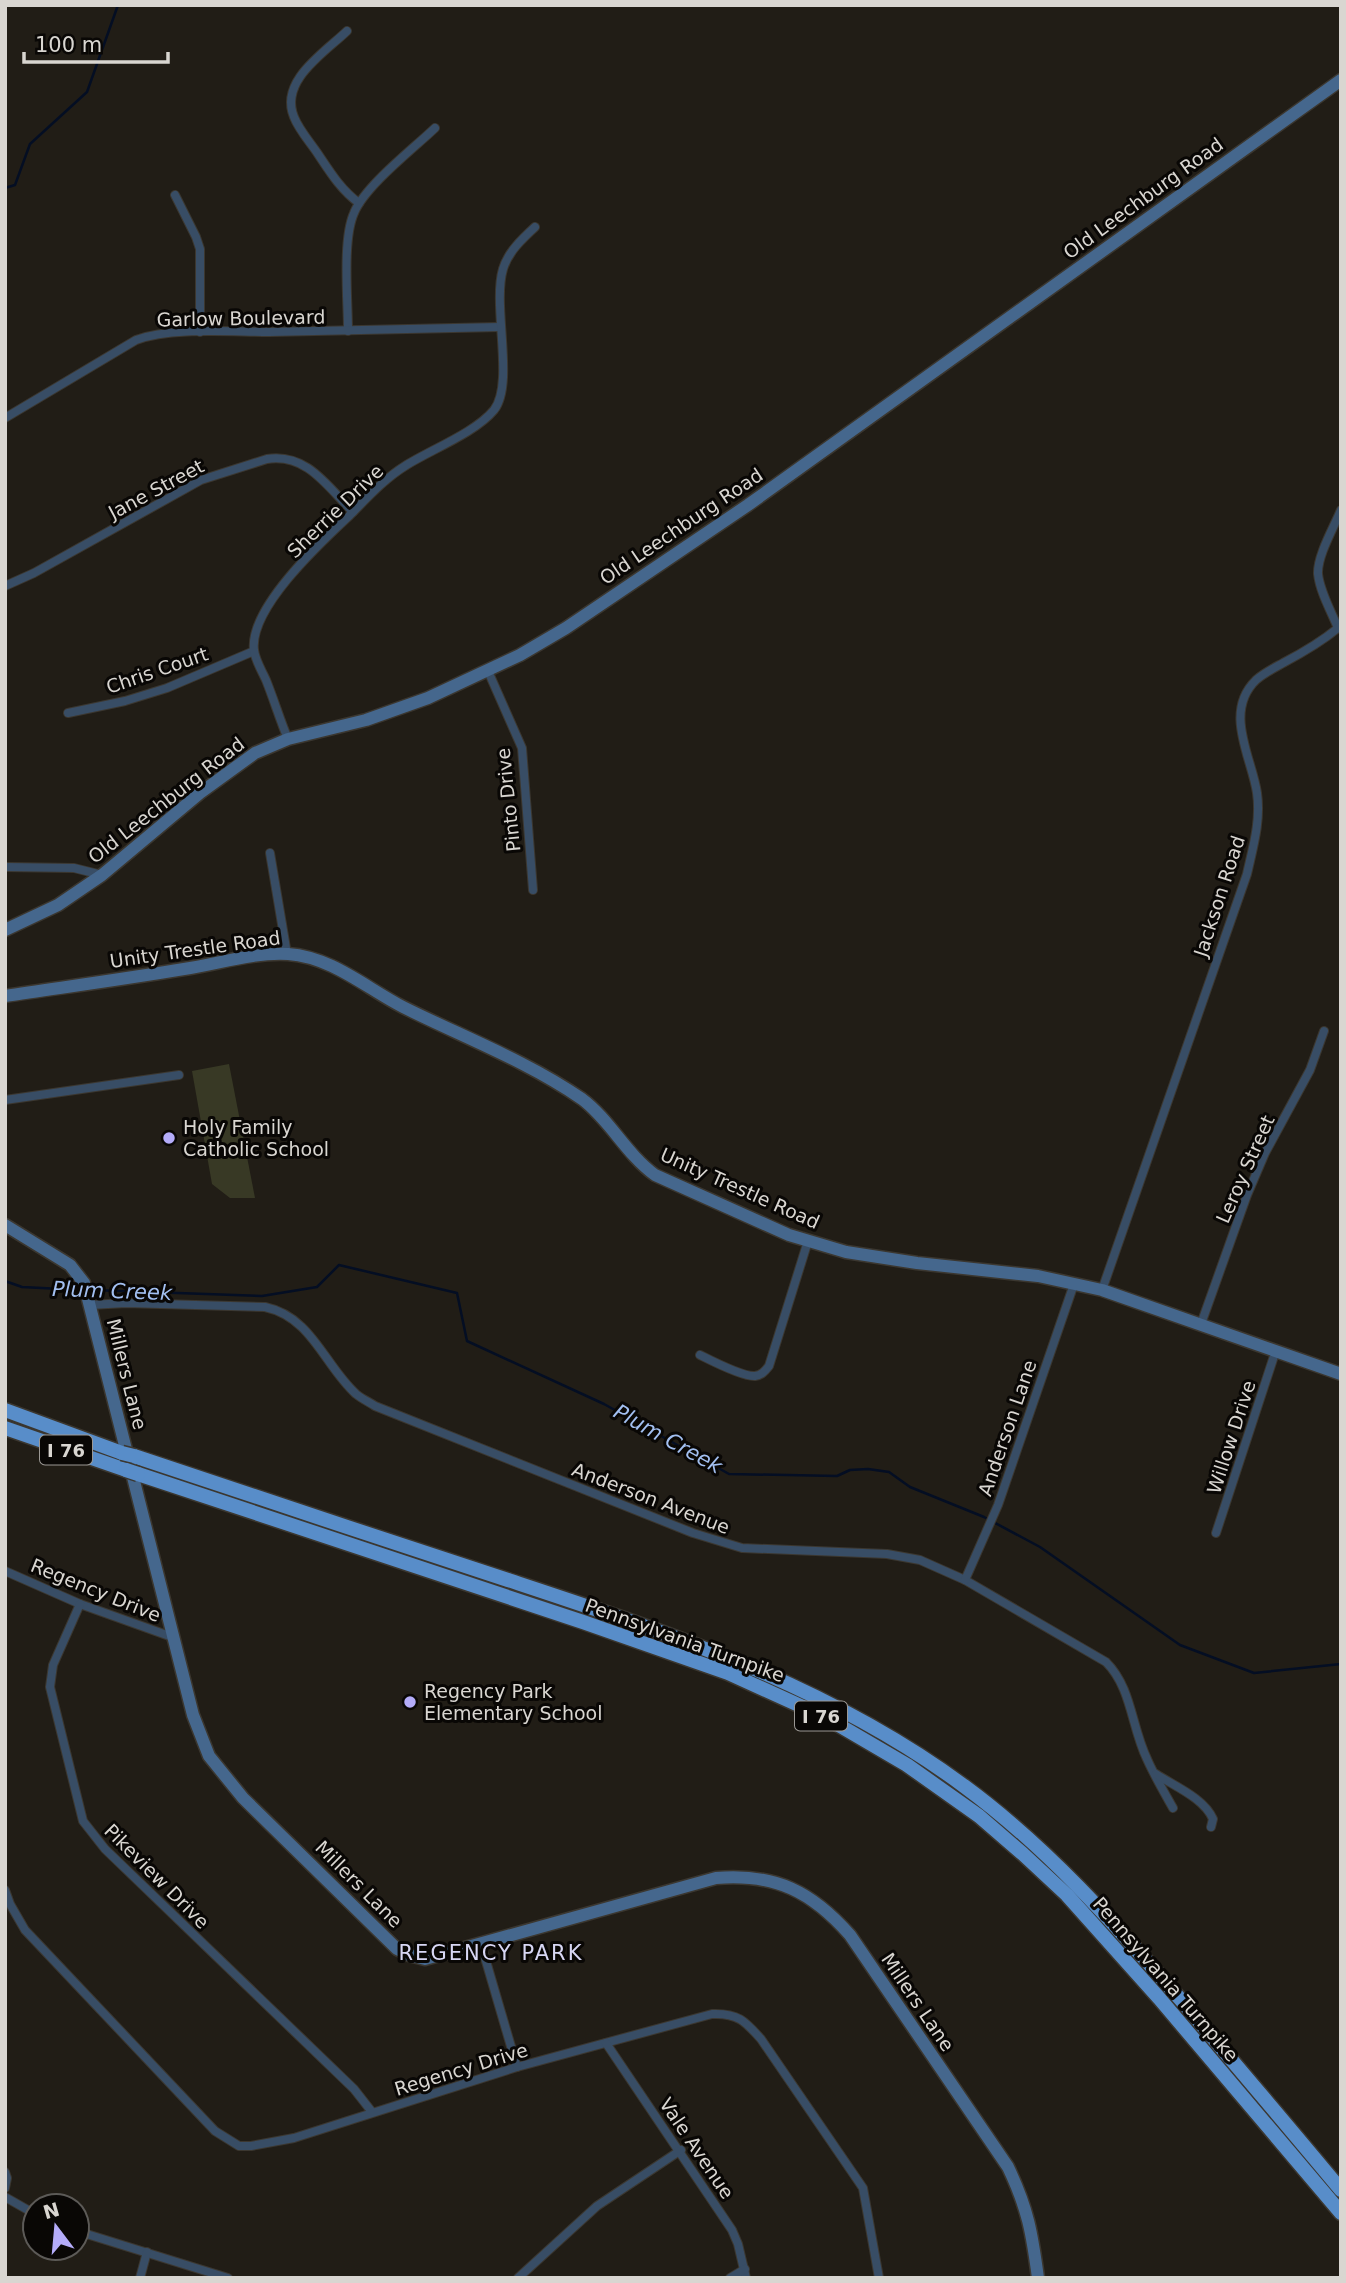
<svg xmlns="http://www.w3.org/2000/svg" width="1346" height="2283" font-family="'DejaVu Sans',sans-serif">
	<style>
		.green { fill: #383925 }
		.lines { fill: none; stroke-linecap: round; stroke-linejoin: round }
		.stream { stroke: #040e23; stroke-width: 2.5 }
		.street-casing { stroke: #3b3730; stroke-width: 10 }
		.secondary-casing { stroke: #3b3730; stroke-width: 15 }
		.highway-casing { stroke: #3b3730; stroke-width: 17 }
		.street { stroke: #384d65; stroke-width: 8 }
		.secondary { stroke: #45678d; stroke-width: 12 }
		.highway { stroke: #588dc9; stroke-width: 14 }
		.highway-bridge-casing { stroke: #3b3730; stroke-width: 17; stroke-linecap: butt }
		.highway-bridge { stroke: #588dc9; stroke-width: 14 }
		.poi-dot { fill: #b4acf9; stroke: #090705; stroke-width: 2.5 }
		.labels { text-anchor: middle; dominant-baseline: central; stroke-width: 6; stroke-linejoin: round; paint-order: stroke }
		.shield { fill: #090705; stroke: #9b9894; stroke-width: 2 }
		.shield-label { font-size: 18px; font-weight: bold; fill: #d9d6d1 }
		.street-label { font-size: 19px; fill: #d9d6d1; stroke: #090705 }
		.poi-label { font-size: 19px; fill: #d9d6d1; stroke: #090705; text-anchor: start }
		.water-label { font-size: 21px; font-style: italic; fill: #a2bff0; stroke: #090705 }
		.neighbourhood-label { font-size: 21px; letter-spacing: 2px; fill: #d7d6f3; stroke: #090705 }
	</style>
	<rect width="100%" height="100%" fill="#211d16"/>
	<polygon class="green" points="229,1064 255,1198 230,1198 212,1184 192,1071"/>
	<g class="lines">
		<g class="stream">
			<polyline points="5,188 15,185 30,144 87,92 118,5"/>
			<polyline points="5,1281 22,1287 81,1290"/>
			<polyline points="92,1290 262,1296 317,1287 339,1265 457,1293 467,1341 604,1404 729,1474 837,1476 850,1470 868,1469 889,1472 910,1487 984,1517 1040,1547 1180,1645 1254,1673 1341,1664"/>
		</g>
		<defs>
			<g id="street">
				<path d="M347,31C324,53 279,81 294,117C299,130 310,142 318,154C330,172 341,190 359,203"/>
				<polyline points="175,195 196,237 200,249 200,332"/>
				<path d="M348,331C348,300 342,240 354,213C365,186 413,149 435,128"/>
				<path d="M5,418L136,340C172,327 230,332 269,332C346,331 423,329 500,327"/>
				<path d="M5,586L34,573L201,480L267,459C307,453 327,486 353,512"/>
				<path d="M1338,628C1331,611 1320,592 1318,574C1317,556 1334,527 1341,510"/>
				<polyline points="488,671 522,748 533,890"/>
				<polyline points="68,713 125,701 167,688 254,651"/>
				<path d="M288,739C280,720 274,700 266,680C262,671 255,660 254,650C249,608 321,542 350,515C367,498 384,479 405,466C430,450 475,433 494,410C515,383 492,306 503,269C508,252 522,239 535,227"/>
				<polyline points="270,853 287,954"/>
				<polyline points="5,867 74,868 102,875"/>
				<polyline points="5,1100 179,1075"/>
				<path d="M1102,1290L1247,874C1253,847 1261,821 1257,793C1252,758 1223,712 1256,680C1264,673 1274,668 1283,663C1302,653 1321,642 1338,628"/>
				<path d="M90,1305L126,1303L265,1307C312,1317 324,1365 356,1394C362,1399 369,1402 375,1406L693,1533L742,1548L887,1554L920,1560L965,1580L1106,1662C1132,1688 1131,1726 1147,1759C1154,1775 1164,1792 1173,1808"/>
				<polyline points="1201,1324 1247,1195 1265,1153 1310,1070 1324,1031"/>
				<path d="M700,1355C712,1361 743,1377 755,1376C762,1375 765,1371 769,1366L808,1241"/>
				<polyline points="1216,1533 1276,1350"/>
				<polyline points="5,1571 80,1604 175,1638"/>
				<polyline points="965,1580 998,1505 1074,1284"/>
				<polyline points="80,1604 53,1665 50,1687 83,1821 105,1849 354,2089 372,2112"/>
				<path d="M1156,1774C1174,1786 1204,1798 1213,1819L1211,1827"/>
				<path d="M5,1890L10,1904L25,1930L215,2131L239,2146H251L294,2138L517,2067L712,2014C738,2013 745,2021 761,2039L863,2188L879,2278"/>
				<polyline points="481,1944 517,2067"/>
				<polyline points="606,2043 732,2230 738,2244 746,2278"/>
				<polyline points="5,2172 7,2178 5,2188"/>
				<polyline points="5,2197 35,2214"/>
				<polyline points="77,2231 228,2278"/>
				<polyline points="140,2278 147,2252"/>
				<polyline points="518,2278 597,2206 681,2150"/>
				<polyline points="730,2278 745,2269"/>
			</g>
			<g id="secondary">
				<polyline points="5,930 58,905 102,875 200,793 255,753 288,739 366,720 428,698 520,655 566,628 748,505 1341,80"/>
				<path d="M5,996C65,987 124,979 184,969C218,964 253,952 288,954C332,957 366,988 403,1007C463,1037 527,1061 582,1099C610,1120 626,1154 655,1175L789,1235L846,1252L917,1263L1038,1276L1102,1290L1341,1374"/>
				<path d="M5,1225L70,1265L84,1283L193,1715L209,1756L243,1798L397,1949L409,1955L425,1959L716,1878C776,1873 812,1892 850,1935L1008,2167C1028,2209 1032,2233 1038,2278"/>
			</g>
			<g id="highway">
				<polyline points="5,1410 122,1453"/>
				<polyline points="5,1428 126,1470"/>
				<path d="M134,1456C259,1498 383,1539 508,1580C668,1633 826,1684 964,1786C1047,1847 1114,1923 1181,2000C1234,2063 1288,2126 1341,2190"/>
				<polyline points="138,1474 583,1622 728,1673 825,1717 907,1765 979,1816 1023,1854 1067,1895 1159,1998 1341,2213"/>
			</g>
		</defs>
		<use href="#street" class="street-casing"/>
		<use href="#secondary" class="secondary-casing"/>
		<use href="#highway" class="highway-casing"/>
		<use href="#street" class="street"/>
		<use href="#secondary" class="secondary"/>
		<use href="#highway" class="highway"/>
		<defs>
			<g id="highway-bridge">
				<polyline points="122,1453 134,1456"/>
				<polyline points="126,1470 138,1474"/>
			</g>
		</defs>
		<use href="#highway-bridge" class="highway-bridge-casing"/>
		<use href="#highway-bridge" class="highway-bridge"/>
	</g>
	<g class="poi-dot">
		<circle cx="169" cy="1138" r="7"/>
		<circle cx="410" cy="1702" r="7"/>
	</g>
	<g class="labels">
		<g class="shield">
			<rect x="40" y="1435.5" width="52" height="29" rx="5"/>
			<rect x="795" y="1701.5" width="52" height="29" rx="5"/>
		</g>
		<g class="shield-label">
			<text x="66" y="1450">I 76</text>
			<text x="821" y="1716">I 76</text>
		</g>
		<g class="street-label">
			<text transform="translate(1143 198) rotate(-36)">Old Leechburg Road</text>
			<text transform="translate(241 318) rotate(-1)">Garlow Boulevard</text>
			<text transform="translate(156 489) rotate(-28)">Jane Street</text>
			<text transform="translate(335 511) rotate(-44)">Sherrie Drive</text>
			<text transform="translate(681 526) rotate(-34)">Old Leechburg Road</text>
			<text transform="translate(157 670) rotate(-19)">Chris Court</text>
			<text transform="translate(166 800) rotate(-38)">Old Leechburg Road</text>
			<text transform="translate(508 800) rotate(-96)">Pinto Drive</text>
			<text transform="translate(1219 896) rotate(-72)">Jackson Road</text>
			<text transform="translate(195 949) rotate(-8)">Unity Trestle Road</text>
			<text transform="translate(1245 1169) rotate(-66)">Leroy Street</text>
			<text transform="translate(740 1188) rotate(24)">Unity Trestle Road</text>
			<text transform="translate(127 1374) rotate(76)">Millers Lane</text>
			<text transform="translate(1007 1428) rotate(-71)">Anderson Lane</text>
			<text transform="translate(1231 1437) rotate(-72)">Willow Drive</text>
			<text transform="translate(651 1498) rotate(21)">Anderson Avenue</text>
			<text transform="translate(96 1590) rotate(22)">Regency Drive</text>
			<text transform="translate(685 1640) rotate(20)">Pennsylvania Turnpike</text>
			<text transform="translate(157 1876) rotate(45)">Pikeview Drive</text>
			<text transform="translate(359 1884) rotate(45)">Millers Lane</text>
			<text transform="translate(1166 1979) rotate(49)">Pennsylvania Turnpike</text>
			<text transform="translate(918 2002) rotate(56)">Millers Lane</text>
			<text transform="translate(461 2069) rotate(-17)">Regency Drive</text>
			<text transform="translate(697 2148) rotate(56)">Vale Avenue</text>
		</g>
		<g class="poi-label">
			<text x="183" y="1127">Holy Family<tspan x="183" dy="22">Catholic School</tspan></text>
			<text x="424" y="1691">Regency Park<tspan x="424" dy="22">Elementary School</tspan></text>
		</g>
		<g class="water-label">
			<text transform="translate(112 1291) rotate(2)">Plum Creek</text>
			<text transform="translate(668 1439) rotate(29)">Plum Creek</text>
		</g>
		<g class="neighbourhood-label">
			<text x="491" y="1953">REGENCY PARK</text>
		</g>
	</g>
	<rect width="1346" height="2283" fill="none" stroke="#d9d6d1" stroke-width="14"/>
	<g transform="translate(56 2227) rotate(344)"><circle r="33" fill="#090705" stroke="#5c5a57" stroke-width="2"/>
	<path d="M0-5L12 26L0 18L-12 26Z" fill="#b4acf9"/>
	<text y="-10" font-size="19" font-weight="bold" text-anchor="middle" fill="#d9d6d1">N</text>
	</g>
	<path d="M24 52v10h144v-10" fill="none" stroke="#d9d6d1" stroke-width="3.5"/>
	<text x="35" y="52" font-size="21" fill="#d9d6d1" stroke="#090705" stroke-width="5" paint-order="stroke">100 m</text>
</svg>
